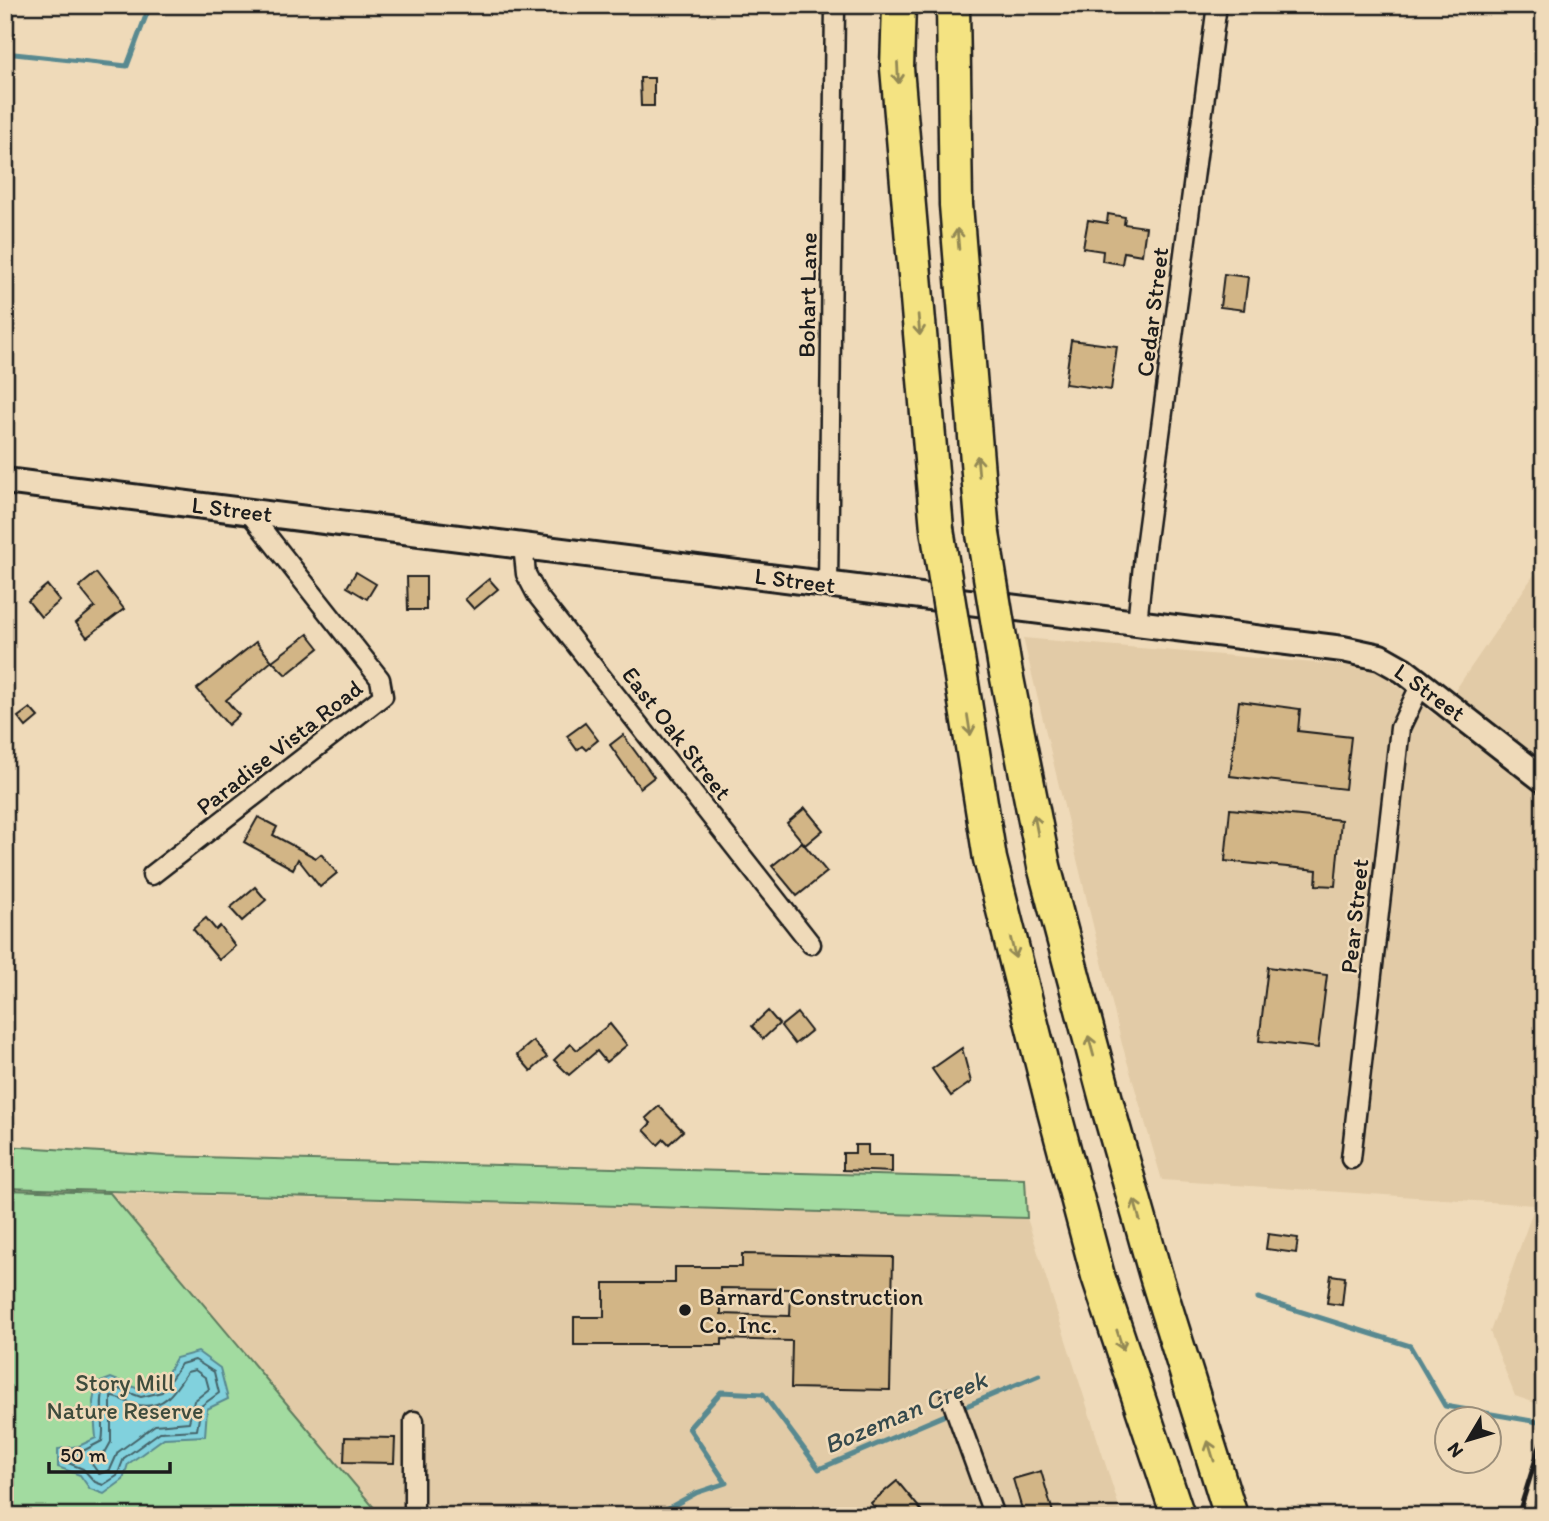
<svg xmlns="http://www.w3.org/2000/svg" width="1549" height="1521" font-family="Itim,sans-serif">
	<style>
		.built { fill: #e2cba7 }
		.green { fill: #a2dba0; stroke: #5f7c5e; stroke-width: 2 }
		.water { fill: #81d1dd; stroke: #598990; stroke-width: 2 }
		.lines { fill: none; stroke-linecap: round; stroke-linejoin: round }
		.shore { stroke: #446469; stroke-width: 2 }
		.stream { stroke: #598990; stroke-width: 5 }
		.building { fill: #d2b586; stroke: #1c1c1c; stroke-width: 2; fill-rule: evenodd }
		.street-casing { stroke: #1c1c1c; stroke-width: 23 }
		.secondary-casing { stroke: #1c1c1c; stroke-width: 30 }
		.highway-casing { stroke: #1c1c1c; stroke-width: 37 }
		.street { stroke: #efdab9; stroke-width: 18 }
		.secondary { stroke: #efdab9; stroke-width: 24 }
		.highway { stroke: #f4e382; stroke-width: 32 }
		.rail { stroke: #1c1c1c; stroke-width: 5 }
		.highway-bridge-casing { stroke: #1c1c1c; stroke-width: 37; stroke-linecap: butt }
		.highway-bridge { stroke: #f4e382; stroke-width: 32 }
		.oneway { stroke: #938954 }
		.poi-dot { fill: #1c1c1c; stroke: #efdab9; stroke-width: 2.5 }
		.labels { text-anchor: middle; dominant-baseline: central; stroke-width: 5; stroke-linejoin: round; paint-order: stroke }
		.street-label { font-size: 24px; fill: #1c1c1c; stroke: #efdab9 }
		.poi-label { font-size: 24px; fill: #1c1c1c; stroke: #efdab9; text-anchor: start }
		.park-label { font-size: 24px; fill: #3e4c3d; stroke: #efdab9 }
		.water-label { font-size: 26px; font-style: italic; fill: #35494c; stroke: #efdab9 }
	</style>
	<rect width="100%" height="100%" fill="#efdab9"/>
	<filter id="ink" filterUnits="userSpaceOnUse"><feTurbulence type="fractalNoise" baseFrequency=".0143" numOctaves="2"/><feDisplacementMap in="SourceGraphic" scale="14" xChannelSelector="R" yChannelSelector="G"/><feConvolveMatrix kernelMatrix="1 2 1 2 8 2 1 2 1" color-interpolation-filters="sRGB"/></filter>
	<g filter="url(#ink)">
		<g class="built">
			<polygon points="1544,560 1544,1406 1515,1396 1490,1332 1535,1205 1162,1180 1122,1044 1023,638 1374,668 1437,717"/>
			<polygon points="110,1193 1027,1218 1122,1516 381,1516"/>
		</g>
		<g class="green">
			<polygon points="5,1146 165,1156 1025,1179 1027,1218 5,1188"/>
			<polygon points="5,1190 110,1193 381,1516 5,1516"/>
		</g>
		<polygon class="water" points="198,1352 220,1368 228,1399 207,1409 205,1436 164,1438 128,1464 123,1480 104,1494 90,1489 80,1475 58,1467 58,1449 79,1446 96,1438 93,1402 96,1384 111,1378 141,1390 160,1386 176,1358"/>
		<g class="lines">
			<g class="shore">
				<path d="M195,1360L214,1372L219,1393L201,1406L197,1430L160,1432L124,1458L117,1476L103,1485L95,1482L83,1469L66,1462L67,1455L81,1452L102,1441C106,1423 98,1406 104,1389L111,1386L141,1397L162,1392L181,1364Z"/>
				<path d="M195,1370L206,1378L209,1389L194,1401L189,1422L155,1425L118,1452L110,1470L99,1474L89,1460L106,1451L111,1442V1397C120,1397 128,1404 138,1405C164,1410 175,1391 187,1372Z"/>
			</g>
			<g class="stream">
				<polyline points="5,53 127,66 150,5"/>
				<polyline points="1258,1298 1410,1346 1445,1406 1544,1423"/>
				<polyline points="654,1516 696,1493 726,1483 689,1428 721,1392 763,1394 819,1469 1039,1375"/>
			</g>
		</g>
		<g class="building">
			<polygon points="640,78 654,78 654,106 641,106"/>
			<polygon points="1108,214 1125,217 1124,224 1146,227 1142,255 1124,252 1122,264 1102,261 1103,251 1083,248 1088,220 1107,223"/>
			<polygon points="1224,274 1248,277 1244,310 1220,307"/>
			<polygon points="1071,340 1117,346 1111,390 1065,384"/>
			<polygon points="356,572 376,584 367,599 347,587"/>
			<polygon points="96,573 124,609 87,637 76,623 95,607 79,587"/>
			<polygon points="407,577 426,577 426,610 408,610"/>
			<polygon points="489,579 498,589 474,609 465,599"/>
			<polygon points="47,585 60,601 41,617 28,601"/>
			<polygon points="308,634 319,648 286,675 272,661"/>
			<polygon points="256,642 272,661 226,700 239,715 228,725 197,689"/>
			<polygon points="1239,701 1300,709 1298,731 1351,737 1345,789 1230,776"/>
			<polygon points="30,708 38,717 26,727 18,717"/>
			<polygon points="585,723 598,740 586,750 582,746 577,750 567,736"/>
			<polygon points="623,735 654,777 640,788 610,745"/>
			<polygon points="805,808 823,830 805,845 787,823"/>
			<polygon points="1230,809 1341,820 1335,886 1316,885 1317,870 1225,861"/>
			<polygon points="258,817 277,827 273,835 316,858 321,854 337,873 320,887 298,859 293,869 244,842"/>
			<polygon points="802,842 827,872 797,896 772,866"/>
			<polygon points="255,887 266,900 242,921 230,908"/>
			<polygon points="206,918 216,930 220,926 235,946 219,960 193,929"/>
			<polygon points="1268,967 1327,975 1318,1048 1259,1041"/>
			<polygon points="768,1011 779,1024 763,1039 752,1026"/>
			<polygon points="797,1013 811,1031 795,1044 781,1026"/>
			<polygon points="610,1024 627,1045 606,1062 597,1051 569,1075 554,1060 571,1044 577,1050"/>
			<polygon points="533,1041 547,1057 531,1071 517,1055"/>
			<polygon points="962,1048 971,1082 951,1096 932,1069"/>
			<polygon points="659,1106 683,1131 669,1144 664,1139 658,1145 644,1130 651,1123 646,1118"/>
			<polygon points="855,1145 868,1145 868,1155 892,1155 892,1172 843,1170 843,1153 855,1153"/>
			<polygon points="1268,1234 1298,1238 1296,1253 1266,1249"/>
			<path d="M742,1254L893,1257L890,1390L791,1388L792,1341L722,1339V1345H574V1317H604V1283H675V1267H742ZM721,1288L791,1289L790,1316L721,1314Z"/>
			<polygon points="1331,1275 1345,1277 1342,1305 1327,1303"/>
			<polygon points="345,1437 395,1438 394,1463 344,1462"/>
			<polygon points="1041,1471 1054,1516 1024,1516 1013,1479"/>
			<polygon points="897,1481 926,1516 881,1516 871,1503"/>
		</g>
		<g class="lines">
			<defs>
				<g id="street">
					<polyline points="523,545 526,574 537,595 811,944"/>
					<polyline points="828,584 835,5"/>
					<polyline points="1137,624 1144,555 1217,5"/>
					<polyline points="152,875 383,696 380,679 247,510"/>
					<polyline points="1351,1159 1400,728 1421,684"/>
					<polyline points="951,1398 994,1516"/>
					<polyline points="414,1421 414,1516"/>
				</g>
				<polyline id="secondary" points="5,481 1343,649 1380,657 1403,670 1544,780"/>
				<g id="highway">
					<polyline points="899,5 897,68 937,529"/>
					<polyline points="953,5 956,205 983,534"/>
					<polyline points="958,658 990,859 1055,1115 1098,1276 1178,1516"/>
					<polyline points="1005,668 1044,866 1109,1111 1156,1276 1231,1516"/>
				</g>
			</defs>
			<use href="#street" class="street-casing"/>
			<use href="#secondary" class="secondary-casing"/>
			<use href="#highway" class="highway-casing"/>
			<use href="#street" class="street"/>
			<use href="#secondary" class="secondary"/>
			<use href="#highway" class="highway"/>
			<g class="rail">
				<polyline points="1518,1516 1544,1433"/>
				<polyline points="1534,1516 1544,1470"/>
			</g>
			<defs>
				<g id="highway-bridge">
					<polyline points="937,529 958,658"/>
					<polyline points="983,534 1005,668"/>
				</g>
			</defs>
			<use href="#highway-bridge" class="highway-bridge-casing"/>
			<use href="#highway-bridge" class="highway-bridge"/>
		</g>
		<defs><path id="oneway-shaft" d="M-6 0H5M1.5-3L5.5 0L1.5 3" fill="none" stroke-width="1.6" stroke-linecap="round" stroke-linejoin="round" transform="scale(1.75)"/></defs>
		<g class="oneway">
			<use href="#oneway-shaft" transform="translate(898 73) rotate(87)"/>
			<use href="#oneway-shaft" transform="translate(958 239) rotate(-95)"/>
			<use href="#oneway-shaft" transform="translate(919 325) rotate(85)"/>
			<use href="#oneway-shaft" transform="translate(978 466) rotate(-95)"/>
			<use href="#oneway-shaft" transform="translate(969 725) rotate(81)"/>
			<use href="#oneway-shaft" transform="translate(1036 825) rotate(-101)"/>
			<use href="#oneway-shaft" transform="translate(1013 948) rotate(76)"/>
			<use href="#oneway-shaft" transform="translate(1091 1046) rotate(-105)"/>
			<use href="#oneway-shaft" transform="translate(1137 1210) rotate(-106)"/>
			<use href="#oneway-shaft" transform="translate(1120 1340) rotate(72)"/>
			<use href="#oneway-shaft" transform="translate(1211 1451) rotate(-107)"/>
		</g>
	</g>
	<circle class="poi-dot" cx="685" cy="1310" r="7"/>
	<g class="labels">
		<g class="street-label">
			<text transform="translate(807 295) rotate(-89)">Bohart Lane</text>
			<text transform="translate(1152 312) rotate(-83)">Cedar Street</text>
			<text transform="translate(232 509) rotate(7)">L Street</text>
			<text transform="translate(795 580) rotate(7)">L Street</text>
			<text transform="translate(1430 692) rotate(36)">L Street</text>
			<text transform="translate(677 733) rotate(52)">East Oak Street</text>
			<text transform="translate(279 747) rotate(-38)">Paradise Vista Road</text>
			<text transform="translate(1354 916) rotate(-84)">Pear Street</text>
		</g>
		<g class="poi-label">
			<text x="699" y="1296">Barnard Construction<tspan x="699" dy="28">Co. Inc.</tspan></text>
		</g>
		<g class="park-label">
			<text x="125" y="1382">Story Mill<tspan x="125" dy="28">Nature Reserve</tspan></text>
		</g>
		<g class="water-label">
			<text transform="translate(905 1412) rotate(-23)">Bozeman Creek</text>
		</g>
	</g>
	<rect width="1549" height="1521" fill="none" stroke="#efdab9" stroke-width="28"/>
	<rect x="14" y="14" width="1521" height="1493" fill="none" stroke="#1c1c1c" stroke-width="2.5" filter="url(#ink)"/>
	<g transform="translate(1468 1440) rotate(232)"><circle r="33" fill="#efdab9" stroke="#9b8e7a" stroke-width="2"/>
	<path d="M0-5L12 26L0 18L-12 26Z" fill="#1c1c1c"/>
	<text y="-10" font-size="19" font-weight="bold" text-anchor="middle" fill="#1c1c1c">N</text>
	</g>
	<path d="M49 1462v10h121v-10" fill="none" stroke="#1c1c1c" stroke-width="3.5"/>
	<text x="60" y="1462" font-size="21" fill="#1c1c1c" stroke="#efdab9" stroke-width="5" paint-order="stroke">50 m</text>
</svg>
